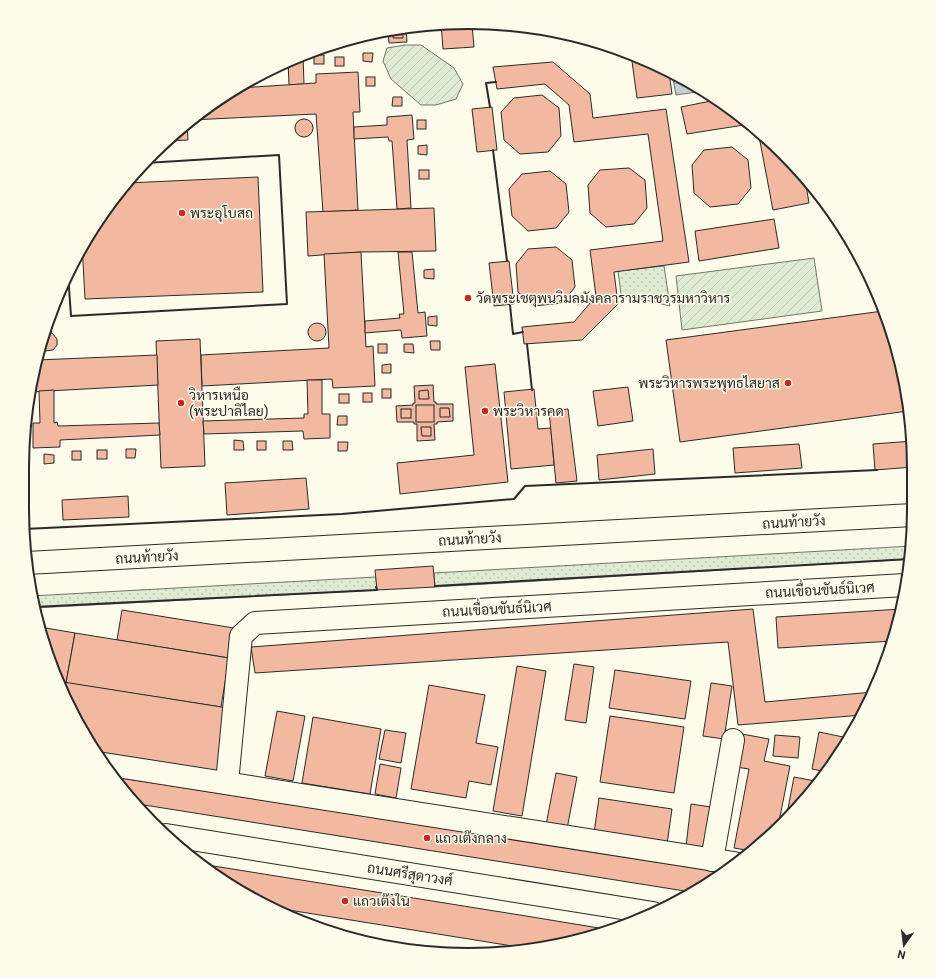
<svg xmlns="http://www.w3.org/2000/svg" width="936" height="977" font-family="Roboto,Sarabun,sans-serif">
	<style>
		.grass { fill: url(#grass-dots); stroke: #74746e }
		.garden { fill: url(#garden-furrows); stroke: #74746e }
		.water { fill: url(#water-waves); stroke: #74746e }
		.building { fill: #f2b8a0; stroke: #2b2b2b }
		.lines { fill: none; stroke-linecap: round; stroke-linejoin: round }
		.minor-casing { stroke: #2b2b2b; stroke-width: 24 }
		.minor { stroke: #fdfbea; stroke-width: 22 }
		.wall { stroke: #2b2b2b; stroke-width: 2 }
		.poi-dot { fill: #c62828; stroke: #fdfbea; stroke-width: 1.5 }
		.labels { text-anchor: middle; dominant-baseline: central; stroke-width: 3; stroke-linejoin: round; paint-order: stroke }
		.poi-label { font-size: 14px; fill: #2b2b2b; stroke: #fdfbea; text-anchor: start }
		.street-label { font-size: 14px; fill: #2b2b2b; stroke: #fdfbea }
		.rim { fill: none; stroke: #2b2b2b; stroke-width: 2 }
	</style>
	<defs>
		<pattern id="grass-dots" width="8" height="8" patternUnits="userSpaceOnUse"><rect width="8" height="8" fill="#deebd1"/><path d="M2 2h.1M6 6h.1" fill="none" stroke="#bfcab4" stroke-width="1.8" stroke-linecap="round"/></pattern>
		<pattern id="garden-furrows" width="10" height="10" patternUnits="userSpaceOnUse"><rect width="10" height="10" fill="#deebd1"/><path d="M-1 1l2-2M0 10L10 0M9 11l2-2" fill="none" stroke="#bfcab4"/></pattern>
		<pattern id="water-waves" width="16" height="10" patternUnits="userSpaceOnUse"><rect width="16" height="10" fill="#c7d0d0"/><path d="M0 5q4-4 8 0t8 0" fill="none" stroke="#abb3b3"/></pattern>
	</defs>
	<rect width="100%" height="100%" fill="#fdfbea"/>
	<g class="grass">
		<polygon points="664,266 670,306 621,294 618,271"/>
		<polygon points="912,546 910,559 435,587 434,573"/>
		<polygon points="376,577 377,590 34,608 31,596"/>
	</g>
	<g class="garden">
		<polygon points="405,45 421,45 454,68 463,84 456,99 436,105 421,105 391,79 383,61 387,48"/>
		<polygon points="814,258 822,311 682,330 676,276"/>
	</g>
	<polygon class="water" points="672,73 691,82 704,91 676,95"/>
	<g class="building">
		<polygon points="441,23 472,24 474,47 443,49"/>
		<polygon points="406,28 407,42 389,43 388,31"/>
		<polygon points="402,29 403,38 393,38 393,31"/>
		<polygon points="363,53 373,53 372,62 363,61"/>
		<polygon points="631,54 669,72 672,94 637,98"/>
		<rect x="314" y="55" width="10" height="9"/>
		<polygon points="303,56 304,84 289,85 288,61"/>
		<rect x="335" y="57" width="9" height="9"/>
		<polygon points="553,62 590,94 593,118 666,109 689,262 614,272 618,304 582,340 524,344 522,327 574,322 596,296 590,250 663,241 648,134 574,142 569,105 545,84 497,89 493,67"/>
		<polygon points="358,72 360,112 353,112 358,210 323,212 316,114 190,120 196,114 239,88 316,83 316,74"/>
		<rect x="366" y="77" width="9" height="9"/>
		<polygon points="542,95 559,108 561,136 548,152 520,154 504,140 501,112 514,98"/>
		<polygon points="393,97 402,97 402,106 392,106"/>
		<polygon points="716,100 750,124 687,134 681,107"/>
		<polygon points="492,107 497,150 477,152 472,109"/>
		<polygon points="412,115 414,139 407,140 411,208 397,209 392,141 389,141 388,137 354,139 354,127 387,125 387,117"/>
		<circle cx="304" cy="128" r="9"/>
		<rect x="417" y="120" width="9" height="9"/>
		<polygon points="187,123 188,140 168,141"/>
		<polygon points="758,131 762,133 805,179 809,203 773,210"/>
		<polygon points="427,145 427,155 418,154 418,146"/>
		<polygon points="732,147 748,160 751,188 738,204 710,207 694,193 692,165 704,150"/>
		<polygon points="629,168 645,180 647,208 634,224 606,227 590,213 588,185 600,170"/>
		<rect x="419" y="170" width="10" height="9"/>
		<polygon points="550,171 566,184 569,212 556,228 528,231 512,216 509,189 522,174"/>
		<polygon points="258,177 263,292 85,299 82,244 127,183"/>
		<polygon points="434,208 436,251 361,252 308,256 306,212"/>
		<polygon points="774,219 779,248 699,261 695,231"/>
		<polygon points="556,247 572,260 575,287 562,303 534,306 518,292 516,264 528,249"/>
		<polygon points="361,252 366,347 373,346 375,386 333,388 332,379 202,386 201,355 329,348 324,254"/>
		<polygon points="398,252 412,252 418,313 425,312 427,336 402,338 401,330 365,333 365,321 400,318 399,314 404,314"/>
		<polygon points="509,261 514,304 494,306 489,263"/>
		<polygon points="434,269 434,279 424,278 424,270"/>
		<polygon points="883,311 899,352 908,411 680,442 666,340"/>
		<polygon points="437,316 437,326 428,325 428,317"/>
		<circle cx="317" cy="332" r="9"/>
		<polygon points="44,333 52,333 57,339 57,345 53,350 45,351 41,346"/>
		<polygon points="200,339 205,466 161,468 156,341"/>
		<polygon points="430,341 440,341 440,350 431,350"/>
		<rect x="378" y="344" width="9" height="9"/>
		<polygon points="404,344 413,344 414,353 404,352"/>
		<polygon points="157,355 158,385 30,392 37,360"/>
		<polygon points="391,364 391,373 382,373 382,365"/>
		<polygon points="495,364 508,482 400,494 397,463 474,455 465,367"/>
		<polygon points="307,380 322,380 322,414 330,414 330,438 304,439 303,431 204,434 203,421 304,418 304,414 308,414"/>
		<polygon points="433,385 434,402 436,402 436,404 453,404 453,421 437,422 437,424 434,424 435,440 417,441 417,424 414,424 414,422 397,422 396,406 413,405 413,403 415,403 414,386"/>
		<polygon points="628,387 633,421 598,426 593,391"/>
		<rect x="382" y="389" width="9" height="9"/>
		<polygon points="534,389 538,429 551,428 554,465 511,469 504,392"/>
		<polygon points="54,390 54,423 57,422 58,426 159,423 160,435 60,440 60,447 33,448 33,423 40,423 39,391"/>
		<polygon points="428,390 429,399 419,399 419,391"/>
		<rect x="363" y="393" width="9" height="9"/>
		<rect x="339" y="394" width="10" height="9"/>
		<rect x="416" y="405" width="18" height="17"/>
		<polygon points="440,408 449,408 450,417 440,417"/>
		<rect x="401" y="409" width="10" height="9"/>
		<polygon points="568,409 577,481 556,483 549,411"/>
		<polygon points="338,416 347,416 347,425 337,425"/>
		<polygon points="421,427 431,427 431,436 422,436"/>
		<polygon points="234,440 243,441 244,450 234,450"/>
		<rect x="257" y="441" width="9" height="9"/>
		<polygon points="283,441 292,441 293,450 283,450"/>
		<polygon points="913,441 913,467 875,470 873,444"/>
		<polygon points="338,442 348,442 347,451 338,451"/>
		<polygon points="799,444 802,468 735,473 733,448"/>
		<polygon points="126,449 136,449 135,458 126,458"/>
		<polygon points="653,449 655,474 599,480 597,455"/>
		<rect x="97" y="450" width="10" height="9"/>
		<rect x="72" y="451" width="9" height="9"/>
		<polygon points="24,452 29,453 29,461 24,461"/>
		<polygon points="44,454 54,455 54,463 44,464"/>
		<polygon points="306,478 309,509 227,515 225,483"/>
		<polygon points="128,496 129,517 63,520 62,500"/>
		<polygon points="433,566 435,587 377,590 375,570"/>
		<polygon points="753,609 765,702 873,692 863,715 738,725 728,642 255,673 251,647"/>
		<polygon points="901,609 899,624 893,641 778,648 776,617"/>
		<polygon points="122,610 234,628 229,658 117,640"/>
		<polygon points="40,627 75,633 66,683 56,680"/>
		<polygon points="75,633 229,658 221,707 66,683"/>
		<polygon points="574,664 594,667 586,723 565,720"/>
		<polygon points="517,666 546,671 522,816 493,811"/>
		<polygon points="615,670 691,681 685,719 609,708"/>
		<polygon points="57,681 228,708 217,777 97,757"/>
		<polygon points="711,683 732,686 724,739 703,736"/>
		<polygon points="429,685 485,695 476,743 498,747 491,785 469,781 466,798 411,789"/>
		<polygon points="277,711 305,716 293,781 265,776"/>
		<polygon points="610,716 684,727 674,793 600,782"/>
		<polygon points="313,717 381,729 370,794 302,783"/>
		<polygon points="385,730 406,733 401,763 379,759"/>
		<polygon points="819,732 848,738 827,772 812,769"/>
		<polygon points="742,734 769,739 764,761 790,766 778,827 762,844 752,851 734,848 749,769 736,767"/>
		<polygon points="775,735 800,737 798,758 773,756"/>
		<polygon points="380,764 401,768 396,798 375,794"/>
		<polygon points="556,773 577,777 567,829 546,825"/>
		<polygon points="115,777 721,872 691,892 138,804"/>
		<polygon points="794,777 820,782 786,819"/>
		<polygon points="599,798 672,809 667,844 594,833"/>
		<polygon points="691,804 711,807 705,849 686,846"/>
		<polygon points="201,864 526,916 611,930 584,940 531,949 270,907 245,895"/>
	</g>
	<g class="lines">
		<defs>
			<g id="minor">
				<polyline points="27,563 913,515"/>
				<polyline points="104,764 734,863"/>
				<polyline points="227,783 241,636 255,623 905,585"/>
				<polyline points="166,835 653,913"/>
				<polyline points="712,860 733,740"/>
			</g>
		</defs>
		<use href="#minor" class="minor-casing"/>
		<use href="#minor" class="minor"/>
		<g class="wall">
			<polyline points="490,107 486,83 496,82"/>
			<polyline points="493,150 507,261"/>
			<polyline points="68,274 71,316 287,304 279,155 145,163"/>
			<polyline points="510,305 513,334 523,332"/>
			<polyline points="527,344 532,390"/>
			<polyline points="24,529 342,514 514,499 525,486 877,470"/>
			<polyline points="435,586 910,559"/>
			<polyline points="34,607 377,590 376,587"/>
		</g>
	</g>
	<g class="poi-dot">
		<circle cx="182" cy="213" r="4"/>
		<circle cx="468" cy="298" r="4"/>
		<circle cx="788" cy="383" r="4"/>
		<circle cx="181" cy="403" r="4"/>
		<circle cx="485" cy="411" r="4"/>
		<circle cx="427" cy="838" r="4"/>
		<circle cx="345" cy="901" r="4"/>
	</g>
	<g class="labels">
		<g class="poi-label">
			<text x="190" y="213">พระอุโบสถ</text>
			<text x="476" y="298">วัดพระเชตุพนวิมลมังคลารามราชวรมหาวิหาร</text>
			<text x="780" y="383" text-anchor="end">พระวิหารพระพุทธไสยาส</text>
			<text x="189" y="395">วิหารเหนือ<tspan x="189" dy="16">(พระปาลิไลย)</tspan></text>
			<text x="493" y="411">พระวิหารคด</text>
			<text x="435" y="838">แถวเต๊งกลาง</text>
			<text x="353" y="901">แถวเต๊งใน</text>
		</g>
		<g class="street-label">
			<text transform="translate(794 522) rotate(-3)">ถนนท้ายวัง</text>
			<text transform="translate(470 539) rotate(-3)">ถนนท้ายวัง</text>
			<text transform="translate(147 557) rotate(-3)">ถนนท้ายวัง</text>
			<text transform="translate(820 590) rotate(-3)">ถนนเขื่อนขันธ์นิเวศ</text>
			<text transform="translate(497 609) rotate(-3)">ถนนเขื่อนขันธ์นิเวศ</text>
			<text transform="translate(410 874) rotate(9)">ถนนศรีสุดาวงศ์</text>
		</g>
	</g>
	<path d="M0 0H936V977H0ZM468 29H468A439 439 0 0 1 907 468V509A439 439 0 0 1 468 948H468A439 439 0 0 1 29 509V468A439 439 0 0 1 468 29Z" fill="#fdfbea" fill-rule="evenodd"/>
	<path class="rim" d="M468 29H468A439 439 0 0 1 907 468V509A439 439 0 0 1 468 948H468A439 439 0 0 1 29 509V468A439 439 0 0 1 468 29Z"/>
	<g transform="translate(904 945) rotate(194)" stroke="#fdfbea" stroke-width="3" paint-order="stroke">
	<path d="M0-3L7 15L0 10L-7 15Z" fill="#2b2b2b"/>
	<text y="-6" font-size="11" font-weight="bold" text-anchor="middle" fill="#2b2b2b">N</text>
	</g>
</svg>
